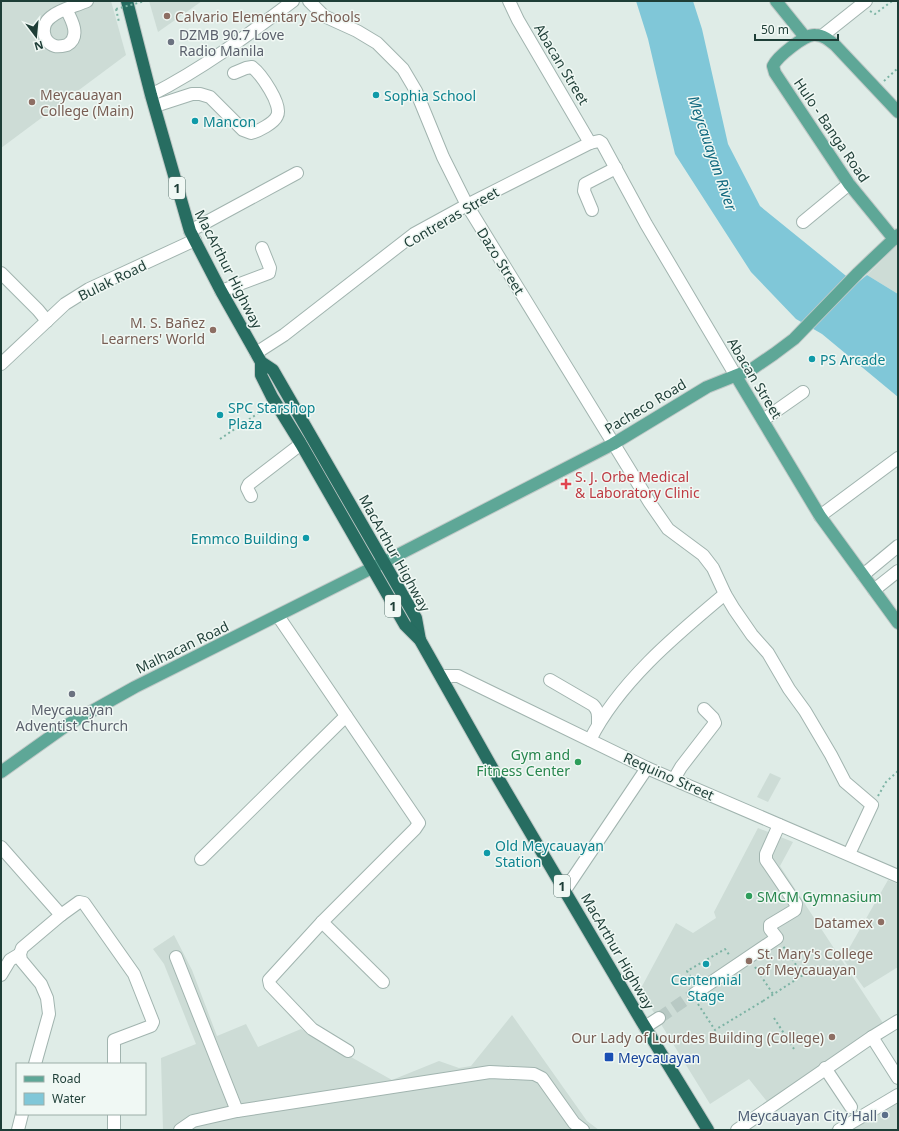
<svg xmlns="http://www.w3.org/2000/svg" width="899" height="1131" font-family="'Noto Sans',sans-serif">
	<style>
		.built { fill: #cddcd6 }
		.water { fill: #80c7d8 }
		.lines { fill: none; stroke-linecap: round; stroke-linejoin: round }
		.minor-tunnel { stroke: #b8c9c4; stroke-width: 12; stroke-dasharray: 12 6; stroke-linecap: butt }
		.minor-casing { stroke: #a1b4af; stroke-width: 14 }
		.major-casing { stroke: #c0c9c7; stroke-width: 14 }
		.highway-casing { stroke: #c0c9c7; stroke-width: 14 }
		.path { stroke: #7cb3a4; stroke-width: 2; stroke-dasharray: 2 3; stroke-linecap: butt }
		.minor { stroke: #fff; stroke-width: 12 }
		.major { stroke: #5ea797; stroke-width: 12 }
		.highway { stroke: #276d61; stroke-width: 12 }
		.path-bridge { stroke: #7cb3a4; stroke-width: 2; stroke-dasharray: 2 3; stroke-linecap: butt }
		.education-dot { fill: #8d6e63; stroke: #f0f8f4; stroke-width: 1.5 }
		.worship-dot { fill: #6b7280; stroke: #f0f8f4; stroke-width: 1.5 }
		.culture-dot { fill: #0f9aa8; stroke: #f0f8f4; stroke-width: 1.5 }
		.health-dot { fill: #e0444e; stroke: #f0f8f4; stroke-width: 1.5 }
		.leisure-dot { fill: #2e9e5b; stroke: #f0f8f4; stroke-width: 1.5 }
		.transit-dot { fill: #1a4fb4; stroke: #f0f8f4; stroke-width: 1.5 }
		.service-dot { fill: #5c6f8a; stroke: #f0f8f4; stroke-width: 1.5 }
		.labels { text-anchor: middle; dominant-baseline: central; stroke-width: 3; stroke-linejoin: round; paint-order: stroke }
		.shield { fill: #f0f8f4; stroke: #5d7670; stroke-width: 1 }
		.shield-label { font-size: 13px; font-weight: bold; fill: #1e3e37 }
		.education-label { font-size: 14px; fill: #785e54; stroke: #f0f8f4; text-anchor: start }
		.worship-label { font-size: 14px; fill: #5b616d; stroke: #f0f8f4; text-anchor: start }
		.street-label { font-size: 14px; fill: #1e3e37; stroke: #f0f8f4 }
		.culture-label { font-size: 14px; fill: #0d838f; stroke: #f0f8f4; text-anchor: start }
		.health-label { font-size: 14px; fill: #be3a42; stroke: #f0f8f4; text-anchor: start }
		.leisure-label { font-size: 14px; fill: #27864d; stroke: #f0f8f4; text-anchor: end }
		.transit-label { font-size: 14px; fill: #164399; stroke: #f0f8f4; text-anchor: start }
		.service-label { font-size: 14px; fill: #4e5e75; stroke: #f0f8f4; text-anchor: end }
		.water-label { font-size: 15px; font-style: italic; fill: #126a80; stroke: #f0f8f4 }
	</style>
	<rect width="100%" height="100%" fill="#dfece7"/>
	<g class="built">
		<polygon points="1,1 111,1 126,55 1,148"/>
		<polygon points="149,1 202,1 158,32"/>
		<polygon points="898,244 898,294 867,275"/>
		<polygon points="770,773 781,778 768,802 757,797"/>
		<polygon points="758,828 793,842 780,866 883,1023 769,1104 749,1079 710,1104 640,990 676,923 693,933 716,918 714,912"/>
		<polygon points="888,880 898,884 898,967 864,988 843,959"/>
		<polygon points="174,935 192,970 217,1036 246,1024 258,1047 301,1029 392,1080 439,1061 459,1068 471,1066 512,1015 587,1121 599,1130 163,1130 161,1058 196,1044 164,964 153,949"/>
		<polygon points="898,1088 898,1130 829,1130"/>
	</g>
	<polygon class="water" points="636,1 693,1 702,29 728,144 760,206 856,284 867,275 898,294 898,397 822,334 796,319 751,272 675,154 648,39"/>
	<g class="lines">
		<polyline class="minor-tunnel" points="659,1018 694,994"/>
		<defs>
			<g id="minor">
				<polyline points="309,1 324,16 357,31 377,43 403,69 416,91 443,157 467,205 650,503 668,529 703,555 713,568 725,594 734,609 752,635 768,653 789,689 805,711 831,755 845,782 872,805 849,854"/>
				<polyline points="509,1 518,20 590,143"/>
				<path d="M66,9C72,20 81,37 67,45C63,46 58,47 55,46C42,42 40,25 51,17C60,9 76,6 87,1"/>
				<polyline points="822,36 866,1"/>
				<path d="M151,95C202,69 248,35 293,1"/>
				<path d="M155,106L192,94H200L210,97L243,130L251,133C259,131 274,123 277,116C283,105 261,74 252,67L246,68L234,73"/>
				<polyline points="592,210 584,191 585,184 616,168"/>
				<polyline points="803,222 849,184"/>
				<polyline points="190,231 297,173"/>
				<polyline points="1,273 38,310 47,321"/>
				<polyline points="221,291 269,273 270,268 262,248"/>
				<polyline points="256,353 284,335 414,234 467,205 590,143 599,141 602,143 646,224 736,376"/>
				<polyline points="1,364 65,304 89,289 195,240"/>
				<polyline points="763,420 803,392"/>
				<polyline points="251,496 247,488 249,484 301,444"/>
				<polyline points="820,516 898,458"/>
				<polyline points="863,575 898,546"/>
				<polyline points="874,590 898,571"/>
				<polyline points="278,616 419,823 415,829 322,922 269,980 270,985 312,1029 348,1051"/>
				<polyline points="441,676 458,676 464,679 647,768 898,876"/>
				<path d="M550,680L593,705C599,711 598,716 598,724"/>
				<path d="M590,740C619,682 676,635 725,594"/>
				<polyline points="674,779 681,767 715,723 713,718 704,709"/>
				<polyline points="1,847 61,915 22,948 20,954 21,960 41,984 47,998 49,1014 35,1064"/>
				<polyline points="201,859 346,716"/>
				<polyline points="565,890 647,768"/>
				<polyline points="61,915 79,902 84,903 134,974 153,1022 151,1026 114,1040 114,1064"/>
				<polyline points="322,922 383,982"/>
				<polyline points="176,957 237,1111"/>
				<polyline points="1,975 10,960 20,954"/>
				<polyline points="694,994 777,938 770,929 770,925 795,910 796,904 766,860 766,854 779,825"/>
				<polyline points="645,1027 659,1018"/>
				<polyline points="872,1037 898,1078"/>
				<polyline points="825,1068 851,1107"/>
				<polyline points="18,1130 22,1114"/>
				<polyline points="114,1130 114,1114"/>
				<polyline points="180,1130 193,1121 237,1111 490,1072 534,1074 542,1078 574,1123 583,1130"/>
				<polyline points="737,1130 872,1037 898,1021"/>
				<polyline points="839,1130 898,1095"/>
			</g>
			<g id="major">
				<polyline points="776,1 805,37"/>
				<path d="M894,239L849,184L775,73L773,66C777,57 805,34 815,35C823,35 829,40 835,45L898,112"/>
				<polyline points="736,376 820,516 898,623"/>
				<polyline points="1,772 67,725 135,687 384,562 613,444 707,387 752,369 774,354 794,339 858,273 898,235"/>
			</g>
			<g id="highway">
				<polyline points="127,1 151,95 190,231 221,291 256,353 261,362 273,370 416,618 420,640"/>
				<polyline points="261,362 261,375 272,397 301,444 405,625 420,640 494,771 642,1022 708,1130"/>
			</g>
		</defs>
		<use href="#minor" class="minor-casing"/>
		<use href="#major" class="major-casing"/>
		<use href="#highway" class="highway-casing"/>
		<g class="path">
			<polyline points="116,9 119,22"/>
			<polyline points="870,11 875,14 892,1"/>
			<polyline points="884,81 898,68"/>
			<polyline points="220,439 266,408"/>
			<polyline points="878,796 886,782 898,771"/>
			<polyline points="755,967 773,994"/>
			<polyline points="693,981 687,971 725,949 730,956"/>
			<polyline points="763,1001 803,975 783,946"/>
			<polyline points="698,1004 715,1030 763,1001 764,1003"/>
			<polyline points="774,1018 794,1049"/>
		</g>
		<use href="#minor" class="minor"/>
		<use href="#major" class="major"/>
		<use href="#highway" class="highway"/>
		<polyline class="path-bridge" points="116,9 145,1"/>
	</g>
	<g class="education-dot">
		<circle cx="167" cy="16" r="4"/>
		<circle cx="32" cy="102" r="4"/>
		<circle cx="213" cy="330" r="4"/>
		<circle cx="881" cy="922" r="4"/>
		<circle cx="749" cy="961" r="4"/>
		<circle cx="832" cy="1037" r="4"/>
	</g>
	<g class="worship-dot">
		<circle cx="171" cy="42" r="4"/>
		<circle cx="72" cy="694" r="4"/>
	</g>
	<g class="culture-dot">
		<circle cx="376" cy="95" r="4"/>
		<circle cx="195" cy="121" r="4"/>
		<circle cx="812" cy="359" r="4"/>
		<circle cx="220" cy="415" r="4"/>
		<circle cx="306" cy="538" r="4"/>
		<circle cx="487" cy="853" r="4"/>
		<circle cx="706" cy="964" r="4"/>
	</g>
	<path class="health-dot" d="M564 478h4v4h4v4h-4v4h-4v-4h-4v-4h4z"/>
	<g class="leisure-dot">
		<circle cx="578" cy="762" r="4"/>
		<circle cx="749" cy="896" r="4"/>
	</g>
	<rect class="transit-dot" x="604" y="1052" width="10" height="10" rx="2"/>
	<circle class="service-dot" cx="885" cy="1115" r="4"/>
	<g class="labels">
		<g class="shield">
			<rect x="169" y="177" width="16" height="22" rx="3"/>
			<rect x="385" y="595" width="16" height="22" rx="3"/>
			<rect x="554" y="875" width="16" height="22" rx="3"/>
		</g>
		<g class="shield-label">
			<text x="177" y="188">1</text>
			<text x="393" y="606">1</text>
			<text x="562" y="886">1</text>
		</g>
		<g class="education-label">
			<text x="175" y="16">Calvario Elementary Schools</text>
			<text x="40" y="94">Meycauayan<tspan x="40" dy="16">College (Main)</tspan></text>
			<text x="205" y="322" text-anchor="end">M. S. Bañez<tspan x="205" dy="16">Learners' World</tspan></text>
			<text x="873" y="922" text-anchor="end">Datamex</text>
			<text x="757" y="953">St. Mary's College<tspan x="757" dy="16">of Meycauayan</tspan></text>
			<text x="824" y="1037" text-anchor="end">Our Lady of Lourdes Building (College)</text>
		</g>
		<g class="worship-label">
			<text x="179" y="34">DZMB 90.7 Love<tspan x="179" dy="16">Radio Manila</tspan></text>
			<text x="72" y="709" text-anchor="middle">Meycauayan<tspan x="72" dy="16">Adventist Church</tspan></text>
		</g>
		<g class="street-label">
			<text transform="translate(562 64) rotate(59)">Abacan Street</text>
			<text transform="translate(832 130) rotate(56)">Hulo - Banga Road</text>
			<text transform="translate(451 217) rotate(-30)">Contreras Street</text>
			<text transform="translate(501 261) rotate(58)">Dazo Street</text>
			<text transform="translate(229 269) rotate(63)">MacArthur Highway</text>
			<text transform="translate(112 280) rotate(-26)">Bulak Road</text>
			<text transform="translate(755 378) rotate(59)">Abacan Street</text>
			<text transform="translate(645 406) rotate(-31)">Pacheco Road</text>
			<text transform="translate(395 553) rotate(61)">MacArthur Highway</text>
			<text transform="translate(182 647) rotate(-26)">Malhacan Road</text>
			<text transform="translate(669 776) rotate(24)">Requino Street</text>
			<text transform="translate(618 951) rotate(60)">MacArthur Highway</text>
		</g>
		<g class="culture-label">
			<text x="384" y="95">Sophia School</text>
			<text x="203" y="121">Mancon</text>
			<text x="820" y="359">PS Arcade</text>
			<text x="228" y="407">SPC Starshop<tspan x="228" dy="16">Plaza</tspan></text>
			<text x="298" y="538" text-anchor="end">Emmco Building</text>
			<text x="495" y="845">Old Meycauayan<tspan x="495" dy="16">Station</tspan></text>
			<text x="706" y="979" text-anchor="middle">Centennial<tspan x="706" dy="16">Stage</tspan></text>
		</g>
		<g class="health-label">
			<text x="575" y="476">S. J. Orbe Medical<tspan x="575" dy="16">&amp; Laboratory Clinic</tspan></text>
		</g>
		<g class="leisure-label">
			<text x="570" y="754">Gym and<tspan x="570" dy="16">Fitness Center</tspan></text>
			<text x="757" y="896" text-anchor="start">SMCM Gymnasium</text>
		</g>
		<g class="transit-label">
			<text x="618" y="1057">Meycauayan</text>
		</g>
		<g class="service-label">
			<text x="877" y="1115">Meycauayan City Hall</text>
		</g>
		<g class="water-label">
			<text transform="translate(713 153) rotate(71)">Meycauayan River</text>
		</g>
	</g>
	<rect width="899" height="1131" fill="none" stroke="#1e3e37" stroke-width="4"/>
	<rect x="16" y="1063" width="130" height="52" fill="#f0f8f4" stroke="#9caea8"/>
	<rect x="24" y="1076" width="20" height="6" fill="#5ea797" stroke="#9caea8"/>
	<text x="52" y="1083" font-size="12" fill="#1e3e37">Road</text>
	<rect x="24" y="1093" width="20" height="12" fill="#80c7d8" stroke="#9caea8"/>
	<text x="52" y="1103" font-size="12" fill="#1e3e37">Water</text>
	<g transform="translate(36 36) rotate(164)" stroke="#f0f8f4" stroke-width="3" paint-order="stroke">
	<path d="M0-3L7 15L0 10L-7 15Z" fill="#1e3e37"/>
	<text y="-6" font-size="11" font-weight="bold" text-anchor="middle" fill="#1e3e37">N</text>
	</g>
	<path d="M755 34v6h83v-6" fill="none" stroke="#1e3e37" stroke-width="2"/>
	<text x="761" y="34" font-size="12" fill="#1e3e37" stroke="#f0f8f4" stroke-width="3" paint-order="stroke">50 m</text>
</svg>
